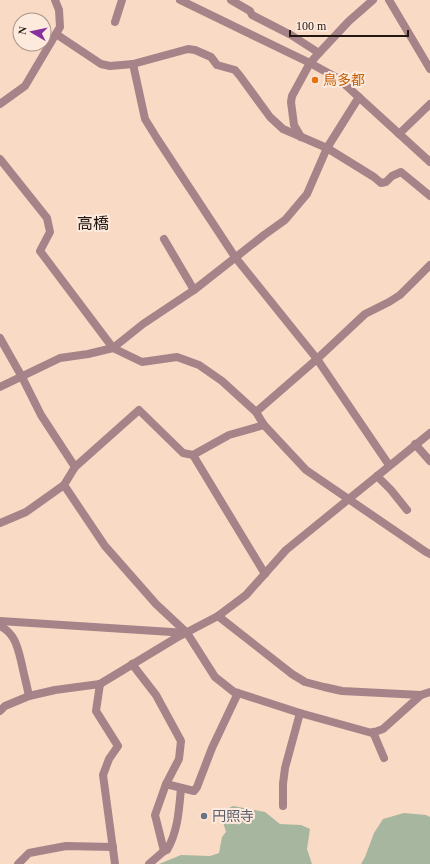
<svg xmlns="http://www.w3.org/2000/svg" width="430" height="864" font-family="'Times New Roman','Noto Sans JP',serif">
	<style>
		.green { fill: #a7b69e }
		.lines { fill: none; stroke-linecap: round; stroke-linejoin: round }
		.street { stroke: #a68289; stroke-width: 8 }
		.food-dot { fill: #e8710a; stroke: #fdeadd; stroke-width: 1.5 }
		.worship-dot { fill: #6b7280; stroke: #fdeadd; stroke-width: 1.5 }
		.labels { text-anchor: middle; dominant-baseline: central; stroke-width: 4; stroke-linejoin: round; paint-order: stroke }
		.food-label { font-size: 14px; fill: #c56008; stroke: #fdeadd; text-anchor: start }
		.worship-label { font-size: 14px; fill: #5b616d; stroke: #fdeadd; text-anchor: start }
		.quarter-label { font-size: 16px; fill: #231811; stroke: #fdeadd }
	</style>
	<rect width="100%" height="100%" fill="#f9dac5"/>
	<g class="green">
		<polygon points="233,806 265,812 280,824 301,825 310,829 307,849 312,864 159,864 181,855 210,856 219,853 222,837 226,832 223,822 225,810"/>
		<polygon points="404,813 426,815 430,817 430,864 361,864 365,857 374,833 383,819"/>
	</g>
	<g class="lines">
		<g class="street">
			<polyline points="180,0 310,63 339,79 430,162"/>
			<polyline points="231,0 250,11 252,15 291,35 319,53"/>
			<polyline points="389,0 430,69"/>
			<polyline points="115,22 122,0"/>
			<polyline points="56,34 101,64 110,66 133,64 188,49 195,50 211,57 217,65 235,70 240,76 270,117 283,129 327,148 374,177 381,183 386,182 392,176 401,172 430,196"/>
			<polyline points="133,64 145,119 158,140 235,257 317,359 389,465"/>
			<polyline points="0,104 25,86 60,27 59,10 55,0"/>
			<polyline points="399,134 430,104"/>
			<polyline points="301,137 294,125 291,102 292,96 310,63 319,53 349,21 373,0"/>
			<polyline points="0,159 47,218 50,232 40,251 113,348 142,362 177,357 199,365 222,381 256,412 264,425 306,470 426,552 430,554"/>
			<polyline points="164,239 194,290"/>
			<polyline points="0,338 22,377 41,415 75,467 64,485 105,546 156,604 187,633 215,677 234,692 238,693 300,713 372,733 383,729 421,695 430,692"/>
			<polyline points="0,387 60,358 88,354 113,348 143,324 194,290 264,235 285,220 307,194 327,148 359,97"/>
			<polyline points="256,412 317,359 365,314 389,302 400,295 430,265"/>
			<polyline points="415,444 430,461"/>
			<polyline points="193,455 265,574"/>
			<polyline points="75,467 139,410 183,453 193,455 229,435 264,425"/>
			<polyline points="377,476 391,490 407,510"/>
			<polyline points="0,523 26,512 64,485"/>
			<polyline points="218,616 292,674 305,682 324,687 342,691 421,695"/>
			<polyline points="0,621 187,633"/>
			<path d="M0,626C16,634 18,649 22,665C24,675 27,686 29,696"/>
			<polyline points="132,664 156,695 181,741 179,759 166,784"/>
			<polyline points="100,684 96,711 118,746 109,759 103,775 115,864"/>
			<polyline points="0,711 5,706 29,696 55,690 100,684 176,638 218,616 246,595 286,550 430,433"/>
			<polyline points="373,732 384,758"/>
			<polyline points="283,806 283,784 285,768 300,713"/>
			<polyline points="164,851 155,815 166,784 194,791 197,787 212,748 238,693"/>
			<polyline points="18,864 29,853 66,846 113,847"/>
			<path d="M149,864L164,851L167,850C178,831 179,810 181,788"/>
		</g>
	</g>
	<circle class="food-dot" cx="315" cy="80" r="4"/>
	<circle class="worship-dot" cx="204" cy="816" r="4"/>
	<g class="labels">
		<g class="food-label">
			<text x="323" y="80">鳥多都</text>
		</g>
		<g class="worship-label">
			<text x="212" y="816">円照寺</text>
		</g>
		<g class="quarter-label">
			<text x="93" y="223">高橋</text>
		</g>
	</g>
	<g transform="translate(32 32) rotate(279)"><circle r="19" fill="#fdeadd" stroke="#a6968b"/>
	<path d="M0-3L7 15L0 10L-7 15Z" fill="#8531a0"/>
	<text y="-6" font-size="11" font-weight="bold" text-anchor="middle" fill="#231811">N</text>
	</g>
	<path d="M290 30v6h118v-6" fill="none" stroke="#231811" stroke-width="2"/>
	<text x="296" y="30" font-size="12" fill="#231811" stroke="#fdeadd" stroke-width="3" paint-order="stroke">100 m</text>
</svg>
